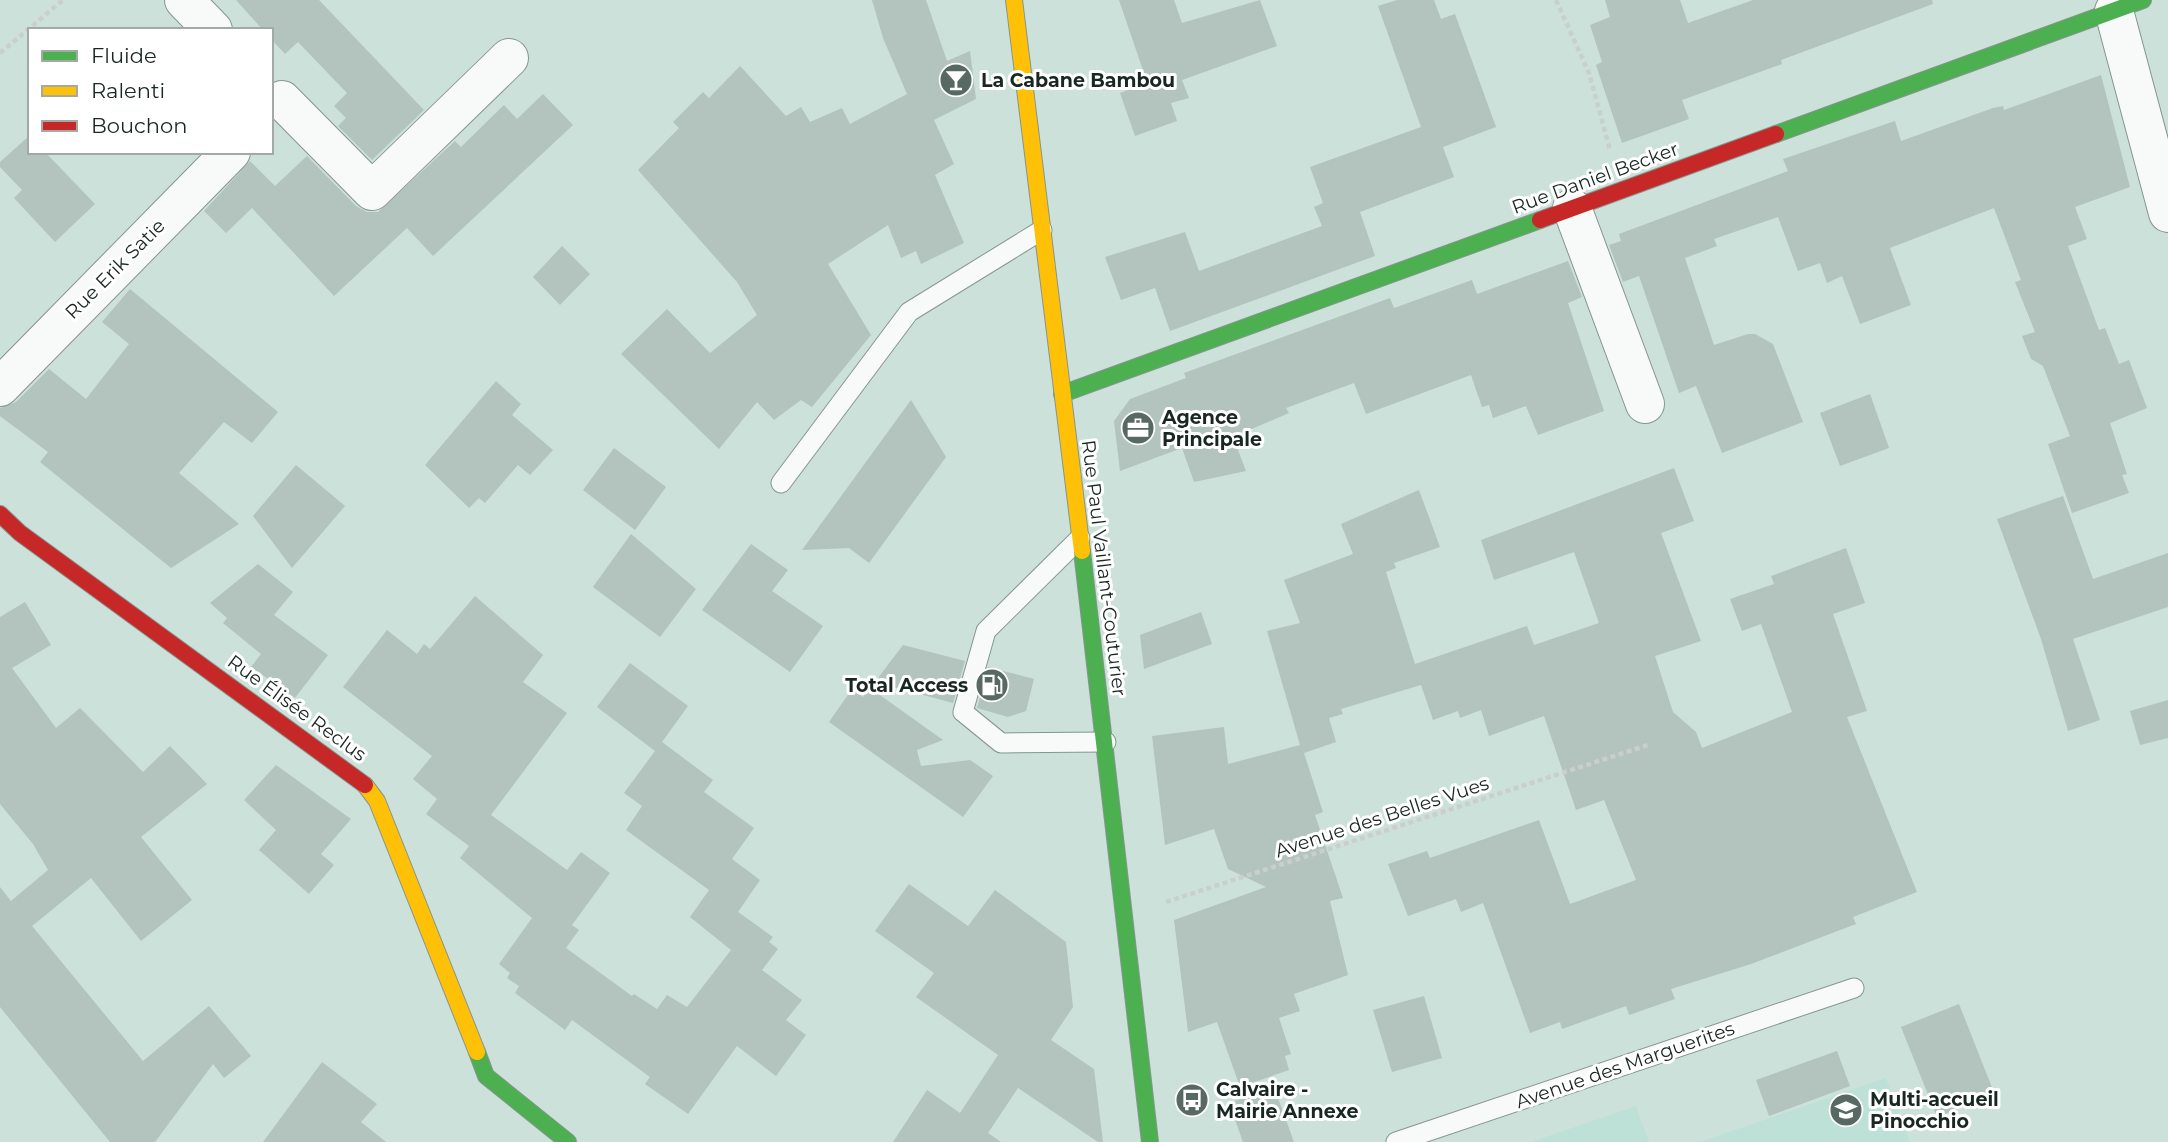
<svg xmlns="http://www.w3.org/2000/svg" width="2168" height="1142" font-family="Montserrat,sans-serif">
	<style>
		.built { fill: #bee1d7 }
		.building { fill: #b3c3be }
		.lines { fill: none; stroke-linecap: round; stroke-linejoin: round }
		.lane-casing { stroke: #869590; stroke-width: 21 }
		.street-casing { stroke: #869590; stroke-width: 40 }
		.fast-casing { stroke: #869590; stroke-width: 18 }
		.slow-casing { stroke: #869590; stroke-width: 18 }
		.jam-casing { stroke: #869590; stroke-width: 18 }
		.path { stroke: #c9cfcd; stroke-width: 4.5; stroke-dasharray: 5 3.5; stroke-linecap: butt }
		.lane { stroke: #f7faf9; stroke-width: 19 }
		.street { stroke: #f7faf9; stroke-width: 38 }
		.fast { stroke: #4caf50; stroke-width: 16 }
		.slow { stroke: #ffc107; stroke-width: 16 }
		.jam { stroke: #c62828; stroke-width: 16 }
		.labels { text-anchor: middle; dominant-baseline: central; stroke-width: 6; stroke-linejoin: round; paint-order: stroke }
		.poi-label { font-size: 19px; font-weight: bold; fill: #192723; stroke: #fff; text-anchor: start }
		.street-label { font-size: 19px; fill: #192723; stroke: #fff }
	</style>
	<rect width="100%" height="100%" fill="#cce1da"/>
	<g class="built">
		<polygon points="1886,1078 1910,1142 1700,1142"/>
		<polygon points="1636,1106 1649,1142 1531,1142"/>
	</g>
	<g class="building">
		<polygon points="236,0 319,0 424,110 372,160 338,126 346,118 334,106 347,93 298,42 285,54 271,39 271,30 263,30"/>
		<polygon points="872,0 926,0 947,61 970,51 976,99 934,120 954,164 935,175 964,243 921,264 916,251 901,258 888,225 828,264 871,335 812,407 801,400 774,420 757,402 719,449 621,354 667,309 710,353 757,315 737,282 638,170 679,128 673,122 703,92 709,98 740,66 786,116 801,107 810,122 842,108 850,124 907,94 883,38"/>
		<polygon points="1119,0 1174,0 1182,23 1260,0 1277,46 1182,80 1189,98 1171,103 1177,121 1135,136 1120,93 1147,82"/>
		<polygon points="1397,0 1434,0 1441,19 1455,14 1496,127 1443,147 1454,177 1360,212 1375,256 1170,331 1155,288 1121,300 1105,257 1185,232 1199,271 1322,226 1314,207 1323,203 1310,167 1421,127 1378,6"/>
		<polygon points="1605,0 1680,0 1688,23 1753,0 1932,0 1933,4 1781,60 1782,64 1682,100 1689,119 1622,143 1596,65 1602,62 1590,25 1610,17"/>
		<polygon points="2101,75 2130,187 2075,207 2087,239 2068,246 2099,330 2105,328 2119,364 2129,360 2147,408 2110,423 2127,474 2122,475 2129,493 2072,513 2048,444 2070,436 2043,366 2031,359 2022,336 2035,332 2015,282 2021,280 1994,208 1890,248 1911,305 1860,324 1842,276 1827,283 1820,263 1798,271 1778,217 1714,239 1717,246 1685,258 1714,345 1748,334 1755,334 1773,344 1803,422 1722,453 1696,386 1679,393 1639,276 1623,282 1609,245 1621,241 1619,234 1788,171 1783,159 1895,121 1901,141 1993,108 2003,106 2004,110"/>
		<polygon points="543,94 573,125 433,256 407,228 334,296 252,208 226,233 204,211 250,161 275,186 307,156 356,206 367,212 378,212 455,141 461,147 504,105 517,119"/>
		<polygon points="29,136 30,152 45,152 95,204 55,242 14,198 22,190 0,167 0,162"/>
		<polygon points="562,246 590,274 560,305 533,277"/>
		<polygon points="1568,261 1582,297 1568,303 1604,411 1538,435 1526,406 1493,418 1489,405 1482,407 1471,375 1366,414 1354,383 1286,408 1289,413 1233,437 1246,471 1194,482 1182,448 1120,471 1114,421 1130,399 1186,378 1184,373 1390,298 1394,308 1472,280 1477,294"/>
		<polygon points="130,289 278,412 252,443 224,422 179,473 239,524 171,568 40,462 48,452 0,416 0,408 16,402 49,369 86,399 129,344 102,322"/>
		<polygon points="496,381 521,404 512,415 553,450 530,475 518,465 485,503 479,498 469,508 425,465"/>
		<polygon points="1870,394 1889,448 1840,466 1820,413"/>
		<polygon points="911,400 946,457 869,563 849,548 802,550"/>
		<polygon points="614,448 666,487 635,530 583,490"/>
		<polygon points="296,465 345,506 292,568 253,516"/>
		<polygon points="1674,468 1694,521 1661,533 1701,641 1655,656 1673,712 1696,732 1702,748 1792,712 1761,624 1742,631 1730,599 1774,584 1771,576 1846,548 1865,603 1833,614 1867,711 1847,717 1917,892 1853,917 1856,924 1751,964 1671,989 1675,999 1629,1015 1626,1006 1562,1029 1560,1022 1530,1033 1483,903 1461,912 1456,899 1408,916 1388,864 1427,851 1430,858 1539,820 1570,904 1636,880 1604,800 1576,810 1544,716 1489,736 1481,710 1460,718 1458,711 1433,720 1421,685 1341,709 1343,714 1329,718 1336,742 1304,753 1323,812 1315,815 1343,898 1330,901 1348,975 1294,994 1300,1011 1279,1018 1291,1054 1285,1056 1289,1070 1240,1087 1217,1022 1188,1032 1174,920 1266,887 1228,869 1214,829 1165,845 1152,736 1224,727 1228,764 1300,745 1267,631 1300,623 1284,580 1353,554 1341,524 1419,490 1440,547 1394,563 1396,568 1386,572 1415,664 1527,626 1534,645 1599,623 1574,552 1494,580 1481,540"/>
		<polygon points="2063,496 2093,579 2168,553 2168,607 2073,639 2100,720 2068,731 2041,639 1997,519"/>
		<polygon points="631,534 696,589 660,637 593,587"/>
		<polygon points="751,544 788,570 772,591 823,626 790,672 702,610"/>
		<polygon points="258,564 293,592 274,615 328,655 295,698 251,667 261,654 223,623 227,618 210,603"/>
		<polygon points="475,596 543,655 523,682 567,713 491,815 567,870 581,852 610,873 572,925 579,930 566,948 632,996 634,994 657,1009 667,995 687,1007 731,950 690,917 709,890 626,830 642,806 624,793 655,751 597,707 630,663 688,706 662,742 713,780 704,792 754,828 732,859 760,880 738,912 773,937 769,942 778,949 762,970 802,1000 786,1020 806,1035 776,1076 737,1046 688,1114 645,1084 650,1077 572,1020 565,1030 515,993 519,986 507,978 510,973 499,964 532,918 460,858 469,846 426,814 437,799 413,779 432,756 343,687 387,630 417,654 424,644 430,649"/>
		<polygon points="25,602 51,645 12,668 56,728 80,708 143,772 170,746 207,784 141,837 192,900 141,941 91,878 32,926 143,1061 209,1006 251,1056 224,1078 213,1064 155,1142 110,1142 0,1007 0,887 11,901 48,870 33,844 0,804 0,617"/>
		<polygon points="1201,612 1212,644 1144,669 1140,635"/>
		<polygon points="903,645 965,661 953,703 875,682"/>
		<polygon points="988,667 1034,679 1026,711 1008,717 977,708"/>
		<polygon points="870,688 943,740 917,750 921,766 970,760 993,776 963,817 829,722 852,689 863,697"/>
		<polygon points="2168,700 2168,738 2140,745 2130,711"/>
		<polygon points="276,765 351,819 321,854 334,865 309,894 259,850 276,830 244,800"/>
		<polygon points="909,884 968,926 995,890 1066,942 1073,1007 1051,1040 1094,1069 1103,1142 1098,1142 1018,1088 988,1133 1001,1142 893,1142 927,1090 960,1113 998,1055 916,997 934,973 875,931"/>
		<polygon points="1424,996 1442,1058 1392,1072 1373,1010"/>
		<polygon points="1959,1004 1995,1095 1937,1117 1901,1027"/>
		<polygon points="1837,1051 1850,1086 1769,1116 1756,1080"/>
		<polygon points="322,1062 377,1104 361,1122 386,1142 263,1142"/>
		<polygon points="1274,1087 1294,1142 1243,1142 1229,1103"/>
	</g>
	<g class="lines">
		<defs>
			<g id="lane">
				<polyline points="781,483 909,312 1042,230"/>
				<polyline points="1080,538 986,631 963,712 1001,743 1106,742"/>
				<polyline points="1396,1142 1854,988"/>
			</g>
			<g id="street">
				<polyline points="184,0 213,30"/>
				<polyline points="2114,11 2168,213"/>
				<polyline points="282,100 372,191 509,58"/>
				<polyline points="1572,208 1645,404"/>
				<polyline points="0,387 231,152"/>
			</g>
			<g id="fast">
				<polyline points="1776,134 2143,0"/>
				<polyline points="1062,394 1540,220"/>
				<polyline points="1082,551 1150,1142"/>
				<polyline points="477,1052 486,1076 568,1142"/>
			</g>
			<g id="slow">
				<polyline points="1014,0 1082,551"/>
				<polyline points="365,785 377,801 477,1052"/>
			</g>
			<g id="jam">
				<polyline points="1540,220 1776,134"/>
				<polyline points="0,514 20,533 365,785"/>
			</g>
		</defs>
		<use href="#lane" class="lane-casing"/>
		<use href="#street" class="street-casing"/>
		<use href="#fast" class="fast-casing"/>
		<use href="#slow" class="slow-casing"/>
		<use href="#jam" class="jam-casing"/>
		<g class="path">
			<polyline points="1556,0 1589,73 1610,150"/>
			<polyline points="0,53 63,0"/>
			<polyline points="1166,902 1648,745"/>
		</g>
		<use href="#lane" class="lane"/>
		<use href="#street" class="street"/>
		<use href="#fast" class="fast"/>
		<use href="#slow" class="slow"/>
		<use href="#jam" class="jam"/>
	</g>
	<defs>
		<symbol id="bar-disc" viewBox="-11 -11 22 22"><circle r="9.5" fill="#586863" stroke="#fff"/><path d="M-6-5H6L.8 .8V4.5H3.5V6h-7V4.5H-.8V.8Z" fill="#fff"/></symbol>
		<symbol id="office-disc" viewBox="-11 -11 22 22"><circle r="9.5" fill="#586863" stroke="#fff"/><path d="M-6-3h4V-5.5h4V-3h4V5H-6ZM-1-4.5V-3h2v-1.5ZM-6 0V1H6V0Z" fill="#fff"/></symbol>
		<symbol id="fuel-disc" viewBox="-11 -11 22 22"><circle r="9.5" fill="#586863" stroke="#fff"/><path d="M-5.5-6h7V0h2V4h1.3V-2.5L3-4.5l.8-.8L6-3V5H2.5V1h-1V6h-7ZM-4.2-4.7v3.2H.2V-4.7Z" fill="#fff"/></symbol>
		<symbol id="bus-disc" viewBox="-11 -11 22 22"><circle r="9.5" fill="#586863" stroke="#fff"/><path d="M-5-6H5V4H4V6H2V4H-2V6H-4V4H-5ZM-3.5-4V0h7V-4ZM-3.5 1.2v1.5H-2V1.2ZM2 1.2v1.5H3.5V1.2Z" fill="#fff"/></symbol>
		<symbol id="school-disc" viewBox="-11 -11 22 22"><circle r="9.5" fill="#586863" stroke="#fff"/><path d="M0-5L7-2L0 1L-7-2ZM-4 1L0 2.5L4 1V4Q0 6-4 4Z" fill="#fff"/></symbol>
	</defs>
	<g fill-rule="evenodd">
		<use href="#bar-disc" x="937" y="61" width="38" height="38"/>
		<use href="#office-disc" x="1119" y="409" width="38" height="38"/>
		<use href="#fuel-disc" x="973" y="666" width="38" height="38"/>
		<use href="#bus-disc" x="1173" y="1081" width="38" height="38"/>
		<use href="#school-disc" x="1827" y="1091" width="38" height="38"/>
	</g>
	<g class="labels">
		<g class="poi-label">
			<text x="981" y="80">La Cabane Bambou</text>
			<text x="1162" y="417">Agence<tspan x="1162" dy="22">Principale</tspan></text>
			<text x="968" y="685" text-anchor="end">Total Access</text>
			<text x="1216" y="1089">Calvaire -<tspan x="1216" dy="22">Mairie Annexe</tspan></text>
			<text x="1870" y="1099">Multi-accueil<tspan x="1870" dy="22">Pinocchio</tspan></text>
		</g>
		<g class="street-label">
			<text transform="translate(1595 178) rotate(-20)">Rue Daniel Becker</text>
			<text transform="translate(115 269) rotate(-45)">Rue Erik Satie</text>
			<text transform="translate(1104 568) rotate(83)">Rue Paul Vaillant-Couturier</text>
			<text transform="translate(297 708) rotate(36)">Rue Élisée Reclus</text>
			<text transform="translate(1382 817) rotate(-18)">Avenue des Belles Vues</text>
			<text transform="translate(1625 1065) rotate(-19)">Avenue des Marguerites</text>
		</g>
	</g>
	<rect x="28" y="28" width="245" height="126" fill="#ffffff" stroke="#a3a9a7" stroke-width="2"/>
	<rect x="42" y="51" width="35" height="10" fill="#4caf50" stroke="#a3a9a7" stroke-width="2"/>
	<text x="91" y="63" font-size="21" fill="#192723">Fluide</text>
	<rect x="42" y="86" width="35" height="10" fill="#ffc107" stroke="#a3a9a7" stroke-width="2"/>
	<text x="91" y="98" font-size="21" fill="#192723">Ralenti</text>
	<rect x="42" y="121" width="35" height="10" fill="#c62828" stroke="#a3a9a7" stroke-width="2"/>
	<text x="91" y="133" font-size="21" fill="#192723">Bouchon</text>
</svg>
